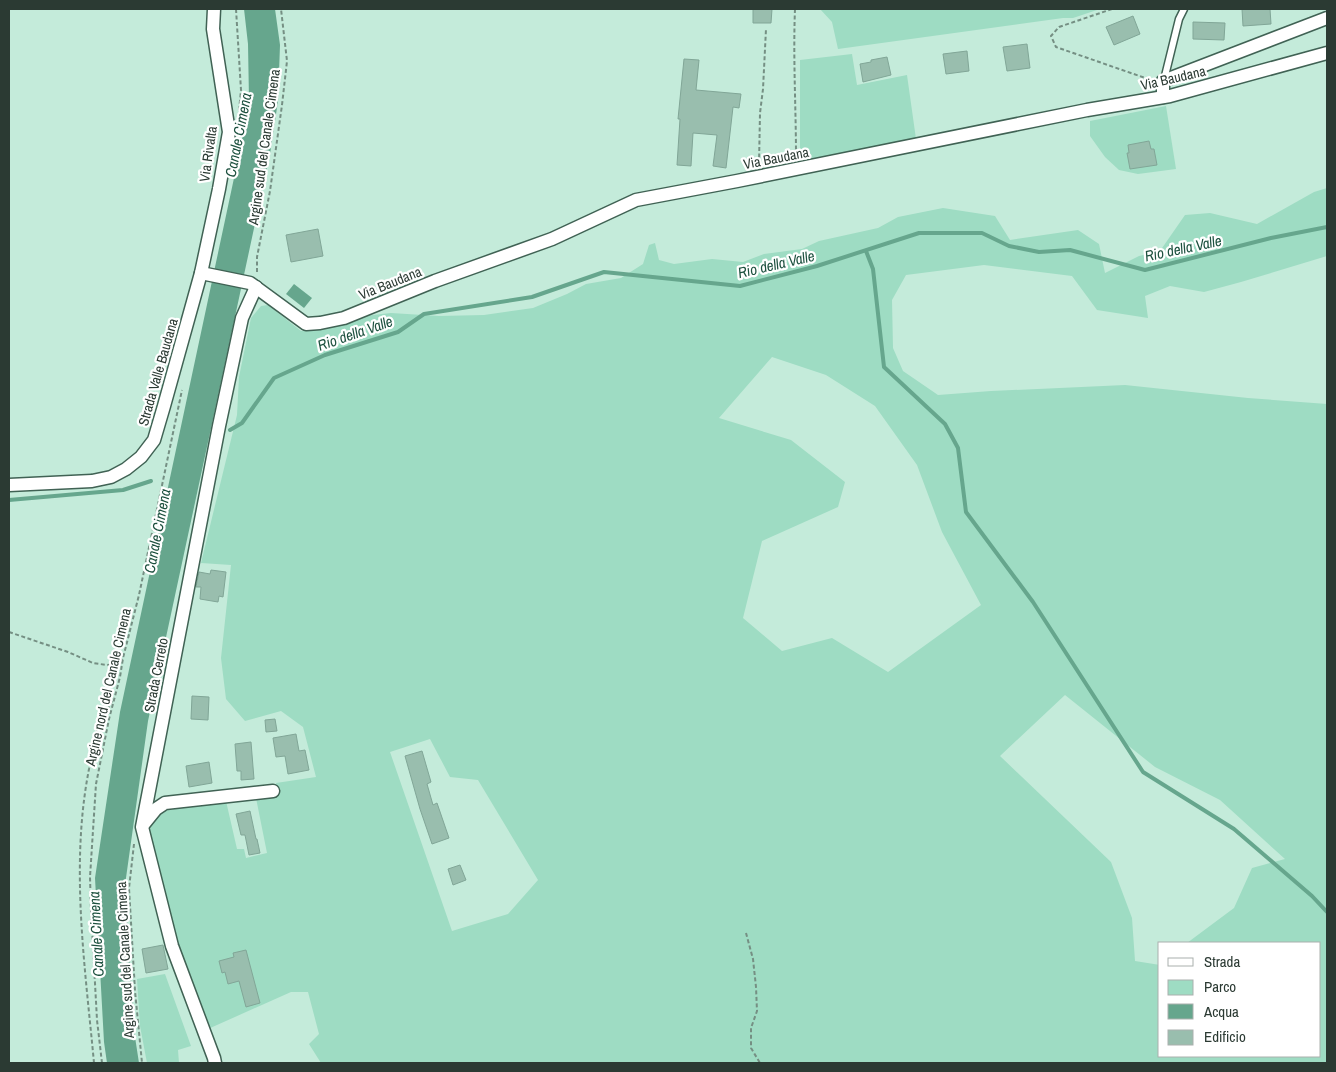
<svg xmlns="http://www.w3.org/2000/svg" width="1336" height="1072" font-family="'Archivo Narrow',sans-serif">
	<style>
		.green { fill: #9edcc3; fill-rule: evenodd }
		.water { fill: #66a68d }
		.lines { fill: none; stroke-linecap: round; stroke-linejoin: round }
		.stream { stroke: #66a68d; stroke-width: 4 }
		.building { fill: #99beae; stroke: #81a697 }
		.service-casing { stroke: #406254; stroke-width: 9 }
		.minor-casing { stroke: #406254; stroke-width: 15 }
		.path { stroke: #758f83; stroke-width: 2; stroke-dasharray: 4 2.5; stroke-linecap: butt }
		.service { stroke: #fff; stroke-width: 6 }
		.minor { stroke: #fff; stroke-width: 12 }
		.labels { text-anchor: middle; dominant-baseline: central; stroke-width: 4.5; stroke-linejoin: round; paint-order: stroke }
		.street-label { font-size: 14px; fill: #2b3a33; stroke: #fff }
		.water-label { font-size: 15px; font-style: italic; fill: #1d513f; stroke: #fff }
	</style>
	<rect width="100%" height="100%" fill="#c4ebda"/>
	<g class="green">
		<polygon points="820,9 1100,9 1073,18 1063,18 838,49 832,22"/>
		<polygon points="852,54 857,85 907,75 916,139 800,161 800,60"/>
		<polygon points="1166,106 1176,169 1138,174 1119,170 1105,157 1090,136 1090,121"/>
		<path d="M1327,188V256L1241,282L1204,292L1170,286L1145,296L1148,318L1097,310L1072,276L984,265L906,275L892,300L893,348L903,371L938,395L991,391L1125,385L1248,398L1327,404V1063H321L309,1044L319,1034L308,992H291L208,1029L176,941L148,826L161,811L226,801L237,849H244L246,858L267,853L256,798L278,792L276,783L316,777L303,727L281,711L245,721L226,699L221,658L231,565L201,563L237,415L239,377L251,318L261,306L268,305L301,331L330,328L364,316L391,313L439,316L484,315L533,308L567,294L586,284L621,278L643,264L649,245L655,243L659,260L674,264L712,259L743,262L764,254L802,249L819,241L878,228L898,217L943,208L995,216L1010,240L1078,230L1099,244L1105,273L1139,256L1160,251L1185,215L1210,213L1257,224L1314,192ZM772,357L826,375L875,406L917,465L942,532L981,605L888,672L832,638L782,651L743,618L762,541L838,507L845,482L791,440L719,418ZM1065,695L1155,767L1220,800L1285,859L1252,868L1234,908L1187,943H1320V1056H1160V965L1135,961L1132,918L1111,862L1000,756ZM430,739L450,777L478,780L538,880L508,914L452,931L390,752Z"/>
		<polygon points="165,974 191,1046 178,1050 179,1063 147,1063 140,1026 137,979"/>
	</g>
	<g class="water">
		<polygon points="244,9 275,9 280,45 278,101 270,154 148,721 125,885 135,1037 139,1063 107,1063 104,1042 95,878 120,712 240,150 249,100 248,44"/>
		<polygon points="294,284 312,298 304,308 286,294"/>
	</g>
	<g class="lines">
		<g class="stream">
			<polyline points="866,251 873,269 884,367 945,424 958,448 966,512 1033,602 1143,772 1234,829 1312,896 1327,912"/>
			<polyline points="230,430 242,423 274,378 325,355 398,332 424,314 532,297 604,272 740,286 817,266 919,233 982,233 1009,246 1039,252 1070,250 1145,270 1271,238 1327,227"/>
			<polyline points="9,500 123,490 151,481"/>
		</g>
	</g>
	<g class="building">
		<polygon points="753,9 772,9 771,23 753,23"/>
		<polygon points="1242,9 1270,9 1271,24 1243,26"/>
		<polygon points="1133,16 1140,34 1114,45 1106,27"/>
		<polygon points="1193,22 1225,23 1224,40 1193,39"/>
		<polygon points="1027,44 1030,68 1007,71 1003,47"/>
		<polygon points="967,51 969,71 946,74 943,54"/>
		<polygon points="887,57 891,75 863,82 860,64 871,62 871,60"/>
		<polygon points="684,59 699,60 696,90 741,94 739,108 733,107 726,168 713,166 717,135 693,133 691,166 677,165 680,119 678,119"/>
		<polygon points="1149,141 1151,149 1154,149 1157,165 1130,169 1127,153 1129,153 1128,145"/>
		<polygon points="318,229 323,256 291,262 286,235"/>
		<polygon points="211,570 226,572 223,597 219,596 218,602 200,599 201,587 196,587 199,572 210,574"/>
		<polygon points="192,696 209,697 208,720 191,719"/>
		<polygon points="275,719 277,731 266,732 265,720"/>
		<polygon points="296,734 299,751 305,750 309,770 288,774 285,756 276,757 273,738"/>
		<polygon points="251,742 254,779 241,780 241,771 237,771 235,744"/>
		<polygon points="422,751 431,782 427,784 433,805 437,803 449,838 432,844 420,809 405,756"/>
		<polygon points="209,762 212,783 189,787 186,766"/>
		<polygon points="250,811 256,839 257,839 260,853 249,855 245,835 241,835 236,814"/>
		<polygon points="460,865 466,880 453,885 448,869"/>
		<polygon points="163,945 168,969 146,973 142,949"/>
		<polygon points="246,950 260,1003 246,1007 239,981 228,984 225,972 222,973 219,961 234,957 233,953"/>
	</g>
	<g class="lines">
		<defs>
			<polyline id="service" points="1164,80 1179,19 1184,9"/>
			<g id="minor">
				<polyline points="1163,97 1163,81 1327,18"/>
				<polyline points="201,273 250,283 306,324 320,323 344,318 435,281 552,239 636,200 737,181 1087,110 1170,96 1327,53"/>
				<polyline points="9,485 92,481 111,477 126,469 141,457 154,440 164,406 201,273 219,189 229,132 213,29 214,9"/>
				<polyline points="143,825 156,809 165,803 273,791"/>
				<polyline points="215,1063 214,1058 172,946 142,827 219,426 242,318 256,287"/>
			</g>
		</defs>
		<use href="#service" class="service-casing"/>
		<use href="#minor" class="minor-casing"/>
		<g class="path">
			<polyline points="236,9 241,90 239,111"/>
			<path d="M795,9C793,58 796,107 796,157"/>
			<polyline points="1112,9 1059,27 1051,36 1056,47 1151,80"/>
			<polyline points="759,164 760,113 763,89 766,29"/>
			<polyline points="257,272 257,257 270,191 282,105 287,61 281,9"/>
			<polyline points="9,632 68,652 93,663 107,665 116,664 123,658"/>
			<polyline points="134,844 129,888 135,991 142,1063"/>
			<polyline points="746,933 753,959 756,987 757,1011 751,1028 751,1048 760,1063"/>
			<path d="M94,1063C85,966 70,866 89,769C91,755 94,741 98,728C101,719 108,710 112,701"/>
			<polyline points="102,1063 97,1020 91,910 90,877 96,784 109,719 120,677 123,658 139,595 182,390"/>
		</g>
		<use href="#service" class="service"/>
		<use href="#minor" class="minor"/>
	</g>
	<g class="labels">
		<g class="street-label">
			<text transform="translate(1173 78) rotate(-13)">Via Baudana</text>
			<text transform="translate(264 147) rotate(-82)">Argine sud del Canale Cimena</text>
			<text transform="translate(208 154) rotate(-82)">Via Rivalta</text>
			<text transform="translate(776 158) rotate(-11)">Via Baudana</text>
			<text transform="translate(390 283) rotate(-22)">Via Baudana</text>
			<text transform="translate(158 372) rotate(-74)">Strada Valle Baudana</text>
			<text transform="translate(156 675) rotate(-79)">Strada Cerreto</text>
			<text transform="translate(108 687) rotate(-77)">Argine nord del Canale Cimena</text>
			<text transform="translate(125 960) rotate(-93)">Argine sud del Canale Cimena</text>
		</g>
		<g class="water-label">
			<text transform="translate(238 135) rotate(-79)">Canale Cimena</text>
			<text transform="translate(1183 248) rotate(-12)">Rio della Valle</text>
			<text transform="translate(776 264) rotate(-13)">Rio della Valle</text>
			<text transform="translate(355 333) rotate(-19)">Rio della Valle</text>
			<text transform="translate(157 531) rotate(-79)">Canale Cimena</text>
			<text transform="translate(96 934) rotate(-93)">Canale Cimena</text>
		</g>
	</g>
	<rect width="1336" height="1072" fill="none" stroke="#2b3a33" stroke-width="20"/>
	<rect x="1158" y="942" width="162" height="115" fill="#ffffff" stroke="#aab0ad"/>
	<rect x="1168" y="958" width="25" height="8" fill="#ffffff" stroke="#aab0ad"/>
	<text x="1204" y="967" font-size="15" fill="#2b3a33">Strada</text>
	<rect x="1168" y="980" width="25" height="15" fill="#9edcc3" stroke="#aab0ad"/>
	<text x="1204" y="992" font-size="15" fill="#2b3a33">Parco</text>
	<rect x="1168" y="1004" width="25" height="15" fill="#66a68d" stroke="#aab0ad"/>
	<text x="1204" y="1017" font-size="15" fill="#2b3a33">Acqua</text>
	<rect x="1168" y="1030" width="25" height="15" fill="#99beae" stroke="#aab0ad"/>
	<text x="1204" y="1042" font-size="15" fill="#2b3a33">Edificio</text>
</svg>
